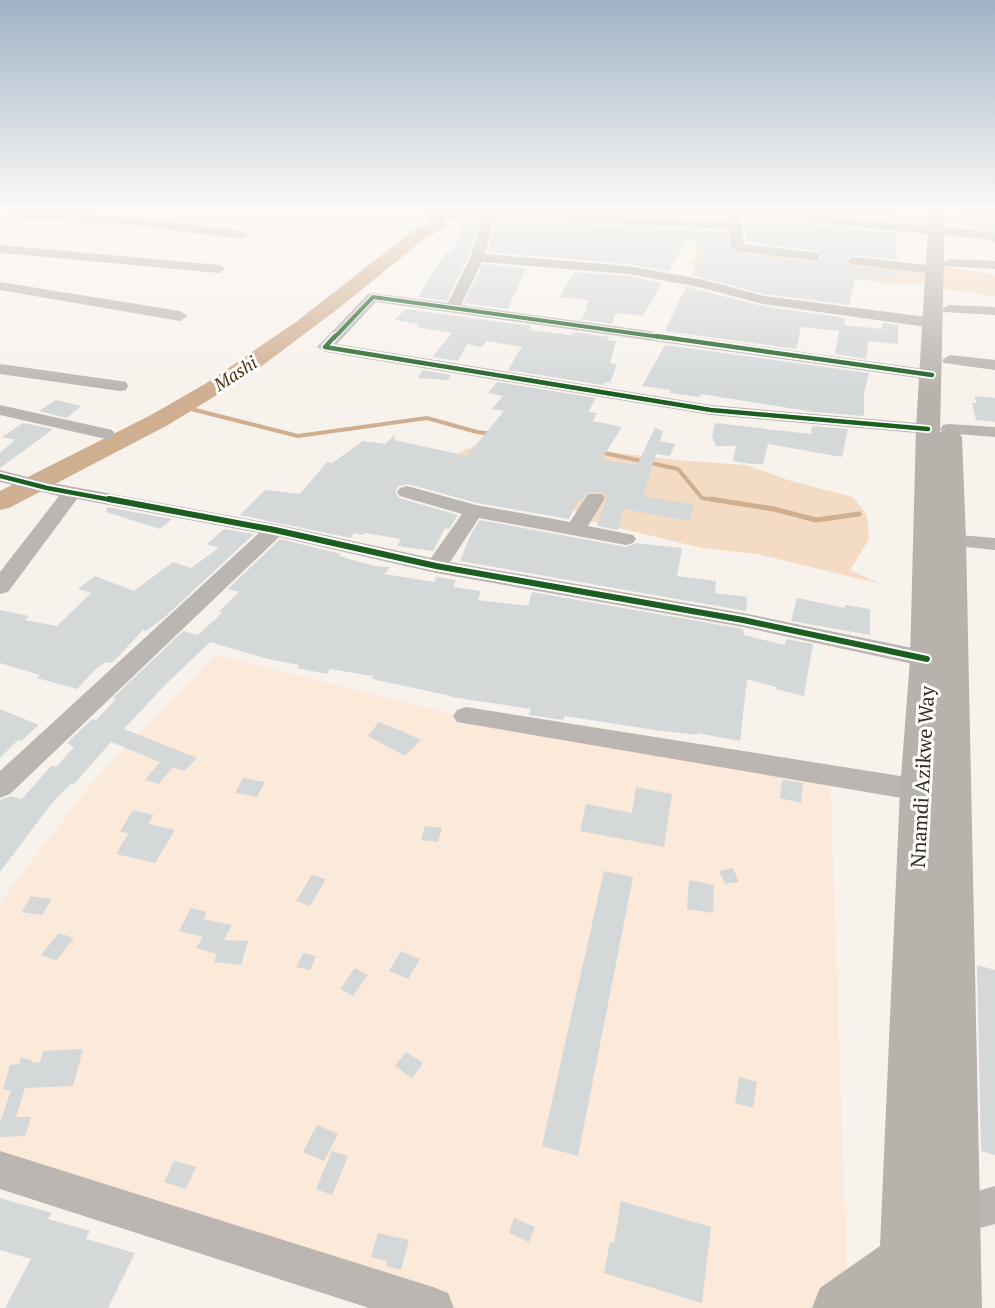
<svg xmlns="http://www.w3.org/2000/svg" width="995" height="1308" font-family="'PT Serif',serif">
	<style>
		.built { fill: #fbe9d9 }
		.green { fill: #f4dbc4 }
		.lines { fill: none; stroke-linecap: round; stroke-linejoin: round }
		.stream-far1 { stroke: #d0af90; stroke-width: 4 }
		.stream { stroke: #d0af90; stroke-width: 5 }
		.river { fill: #d0af90; fill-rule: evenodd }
		.building { fill: #d4d8d9 }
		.minor { fill: #bbb6b1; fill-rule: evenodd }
		.highway { fill: #b8b2ac; fill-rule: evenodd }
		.cycleway-far2-casing { stroke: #fff; stroke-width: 6 }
		.cycleway-far1-casing { stroke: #fff; stroke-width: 8 }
		.cycleway-casing { stroke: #fff; stroke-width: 10 }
		.cycleway-far2 { stroke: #1b5e20; stroke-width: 4 }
		.cycleway-far1 { stroke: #1b5e20; stroke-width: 4.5 }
		.cycleway { stroke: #1b5e20; stroke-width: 6 }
		.labels { text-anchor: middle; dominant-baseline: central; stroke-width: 6; stroke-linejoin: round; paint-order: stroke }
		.far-water-label { font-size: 18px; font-style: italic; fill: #4f2f0e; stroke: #fff }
		.street-label { font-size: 20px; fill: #342a20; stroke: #fff }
	</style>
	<rect width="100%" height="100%" fill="#f8f2ec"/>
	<polygon class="built" points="216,655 449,713 830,770 848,1308 447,1308 0,1158 0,902 91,784"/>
	<g class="green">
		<path d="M698,235L736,250L831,260L944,266L995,275V296L936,288L931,281C912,284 894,287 876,281C813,279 752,274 689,264L698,254L695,246Z"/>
		<polygon points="519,425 595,450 675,460 746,465 791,481 853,497 867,515 869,539 850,570 881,584 757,554 702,548 590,521 521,474 456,454"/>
	</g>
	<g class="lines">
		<g class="stream-far1">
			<polyline points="183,407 298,436 427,418 477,432 493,434"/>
			<polyline points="600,452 678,469 702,498 721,501"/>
		</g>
		<polyline class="stream" points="711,499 774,509 816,520 859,514"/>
		<polygon class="river" points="430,209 446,209 446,224 444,228 423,240 339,308 251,374 168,425 9,508 0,510 0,491 151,415 205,384 296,322 411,232 430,222"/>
	</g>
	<g class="building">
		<polygon points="502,209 726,209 727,219"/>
		<polygon points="780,209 887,209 888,212 897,213 897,221"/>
		<polygon points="955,209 991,209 991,213 995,213 995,231 966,227"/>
		<polygon points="744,218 896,233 897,260 855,255 848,257 846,262 850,266 897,272 897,277 891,276 892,281 855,278 849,305 764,294 692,275 705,249 687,239 669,271 628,264 488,252 496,221 727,231 728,246 735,253 813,262 818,261 822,257 818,251 746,242"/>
		<polygon points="457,221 479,221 468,257 447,301 418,297 445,253 451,253 460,236"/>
		<polygon points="483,264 526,268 508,309 464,303"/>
		<polygon points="574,272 628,276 662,283 643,316 618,313 615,315 612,324 581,319 588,308 585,307 589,300 560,297"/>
		<polygon points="686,287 762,306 846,318 844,325 882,329 883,323 898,325 898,344 868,341 866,359 835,354 839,331 801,327 796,349 665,331"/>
		<polygon points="406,309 531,326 529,330 571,335 573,332 609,337 608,340 616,341 610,363 617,364 610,383 606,382 603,385 508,370 522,347 487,341 481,347 467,344 458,361 432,357 452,333 417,327 419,324 394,320"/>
		<polygon points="665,345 869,373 864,393 864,416 814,412 701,394 700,397 670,393 671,390 642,386"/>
		<polygon points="422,370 451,375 448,380 418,378"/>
		<polygon points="497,382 596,398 588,412 597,413 593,421 622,427 601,460 637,465 655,428 663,431 660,441 675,444 670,456 656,454 643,496 695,505 689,521 624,509 618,530 597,526 607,498 602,492 586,493 581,501 578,500 569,519 477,503 408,484 399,486 395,491 399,498 458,515 449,529 445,528 433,551 397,546 401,539 365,533 363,535 354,533 351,538 240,515 265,490 300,494 327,462 332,463 363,441 385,444 395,435 394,440 467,456 504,411 492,409 503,396 488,393"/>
		<polygon points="974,396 995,398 995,422 976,420 972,403 977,403"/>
		<polygon points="56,400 81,406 67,418 39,411"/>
		<polygon points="23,423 53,429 0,468 0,453 15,440 2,437"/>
		<polygon points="715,423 811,434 812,426 848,429 842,457 768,444 763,464 751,464 733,461 736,446 716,446 712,436"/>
		<polygon points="107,507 172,519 160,529 106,512"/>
		<polygon points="480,520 626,547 636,543 682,548 677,576 716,581 715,593 747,597 746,611 460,561 472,532"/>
		<polygon points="224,529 254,534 166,616 146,631 143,630 113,662 104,663 96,669 77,689 37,678 40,675 0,663 0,610 29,616 25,620 57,626 91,593 78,589 95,576 134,591 173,562 191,568 219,548 207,544"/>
		<polygon points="280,539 341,554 339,556 374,566 390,567 385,574 434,582 437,577 456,580 453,587 481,591 478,600 528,606 532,592 743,629 744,635 785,645 786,639 813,644 804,696 776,689 776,687 747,679 740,741 697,733 697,735 655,730 565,716 563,720 529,715 531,709 451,697 451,696 372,679 373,676 330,669 327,674 297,668 299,665 268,659 210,642 164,686 124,729 197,758 184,771 173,767 159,784 145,780 160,762 111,742 74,784 71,784 52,803 0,872 0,800 11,796 22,799 51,766 56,767 74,747 67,743 92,719 96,720 116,699 113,698 183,631 198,635 222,613 219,612 239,592 228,589"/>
		<polygon points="797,598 845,608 845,605 870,609 870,635 791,621"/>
		<polygon points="0,709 39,725 21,741 18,740 0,758"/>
		<polygon points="379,722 397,729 421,740 405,756 368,736"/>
		<polygon points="243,778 265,782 257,797 235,793"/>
		<polygon points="782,780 803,783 801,803 780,798"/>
		<polygon points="636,787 672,794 664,847 580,831 586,804 632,813"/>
		<polygon points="133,810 154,815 148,824 175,830 155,863 116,854 129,833 120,832"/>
		<polygon points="425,826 442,828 438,842 421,840"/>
		<polygon points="733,868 739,882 725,884 719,871"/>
		<polygon points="604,871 633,877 578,1156 542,1146"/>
		<polygon points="312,875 326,879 310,906 296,901"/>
		<polygon points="689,880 714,885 713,913 687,909"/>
		<polygon points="31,896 52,899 42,915 22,912"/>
		<polygon points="191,908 207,912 203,919 232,925 224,940 248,941 241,965 214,962 217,954 196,948 203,937 179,931"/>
		<polygon points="59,933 74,938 56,961 41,955"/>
		<polygon points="401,951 420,959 408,979 389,971"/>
		<polygon points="303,953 316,956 310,970 296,967"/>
		<polygon points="977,965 995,970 995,1155 981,1151"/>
		<polygon points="355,968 368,975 353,996 340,989"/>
		<polygon points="83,1049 73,1086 25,1088 16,1117 31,1117 25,1136 0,1137 0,1123 11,1090 3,1090 10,1065 19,1064 21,1057 33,1061 32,1063 40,1062 43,1051"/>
		<polygon points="406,1052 423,1063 412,1078 395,1066"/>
		<polygon points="739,1077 757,1082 753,1108 735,1103"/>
		<polygon points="317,1125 338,1134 324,1161 303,1152"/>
		<polygon points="332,1151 348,1156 332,1195 316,1189"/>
		<polygon points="174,1161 196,1167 186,1189 164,1182"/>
		<polygon points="0,1198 52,1213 48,1219 90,1231 86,1239 135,1253 108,1308 5,1308 31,1259 0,1250"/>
		<polygon points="621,1201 711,1227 702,1303 604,1273 610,1242 614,1243"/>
		<polygon points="514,1218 535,1227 529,1242 509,1233"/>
		<polygon points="378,1233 409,1240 401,1270 386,1266 387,1261 371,1257"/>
	</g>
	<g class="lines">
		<g class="minor">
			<polygon points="728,209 754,209 937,227 943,231 949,228 990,231 995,233 995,243 986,239 949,236 943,232 937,235 741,215 744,244 818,253 820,256 818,259 813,260 735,251 730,246 729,229 494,219 485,254 628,266 700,279 764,296 934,318 942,323 934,328 763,304 699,287 628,274 482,262 461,305 932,370 938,371 940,375 938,379 932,380 376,302 337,344 711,405 928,424 934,425 937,429 934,433 928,434 711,415 325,352 317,347 368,294 373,293 448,303 470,258 482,219 450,219 444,215 446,212 489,211 729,221"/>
			<polygon points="16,211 130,217 244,231 250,235 244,239 130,225 12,218 10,215"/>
			<polygon points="0,245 219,265 226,269 219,273 2,253 0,253"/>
			<polygon points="855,257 935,266 942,270 935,274 850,264 848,261 850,258"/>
			<polygon points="950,259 995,261 995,269 945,266 943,263"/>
			<polygon points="0,282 180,311 188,316 180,321 0,290"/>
			<polygon points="949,305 995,307 995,315 944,312 942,309"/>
			<polygon points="950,355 995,360 995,370 944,363 942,360"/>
			<polygon points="0,364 120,381 126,382 128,386 126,390 120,391 0,374"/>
			<polygon points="0,405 112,430 115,434 112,438 106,439 0,415"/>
			<polygon points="949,424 995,427 995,437 943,433 940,429 943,425"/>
			<polygon points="0,470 47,482 275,524 431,558 462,514 400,496 397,492 400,488 407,486 476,505 570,522 588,494 602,494 605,498 588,526 633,535 636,539 633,543 626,545 479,518 450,562 743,613 927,651 936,653 939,659 936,665 927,667 743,627 436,573 279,537 10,794 0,798 0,771 259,533 77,499 8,592 0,594 0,572 59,496 0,482"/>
			<polygon points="935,533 995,538 995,550 928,543 925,539 928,535"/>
			<polygon points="466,707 919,779 929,783 933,790 929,797 919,801 457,722 453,716 457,710"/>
			<polygon points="0,1151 433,1287 448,1293 454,1308 369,1308 0,1189"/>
			<polygon points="995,1186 995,1224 954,1235 940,1230 935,1216 940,1202"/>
		</g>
		<polygon class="highway" points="929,209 945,209 940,432 949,429 958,432 962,437 966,540 982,1308 812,1308 820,1288 880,1246 900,790 910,659 916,429"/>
		<defs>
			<polyline id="cycleway-far2" points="334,338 373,297 667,338"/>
			<g id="cycleway-far1">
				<polyline points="335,336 325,347 711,410 928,429"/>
				<polyline points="656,336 932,375"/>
				<polyline points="0,476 47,488 117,501"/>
			</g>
			<polyline id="cycleway" points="109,499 275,530 436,566 743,620 927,659"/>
		</defs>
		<use href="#cycleway-far2" class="cycleway-far2-casing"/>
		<use href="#cycleway-far1" class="cycleway-far1-casing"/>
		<use href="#cycleway" class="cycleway-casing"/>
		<use href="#cycleway-far2" class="cycleway-far2"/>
		<use href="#cycleway-far1" class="cycleway-far1"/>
		<use href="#cycleway" class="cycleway"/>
	</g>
	<linearGradient id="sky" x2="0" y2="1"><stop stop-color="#9eb2c5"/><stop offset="0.53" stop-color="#fcf9f6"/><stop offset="1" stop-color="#fcf9f6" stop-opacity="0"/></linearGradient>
	<rect width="995" height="392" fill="url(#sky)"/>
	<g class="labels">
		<g class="far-water-label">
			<text transform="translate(235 373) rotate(-33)">Mashi</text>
		</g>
		<g class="street-label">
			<text transform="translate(922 777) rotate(-87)">Nnamdi Azikwe Way</text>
		</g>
	</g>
</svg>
